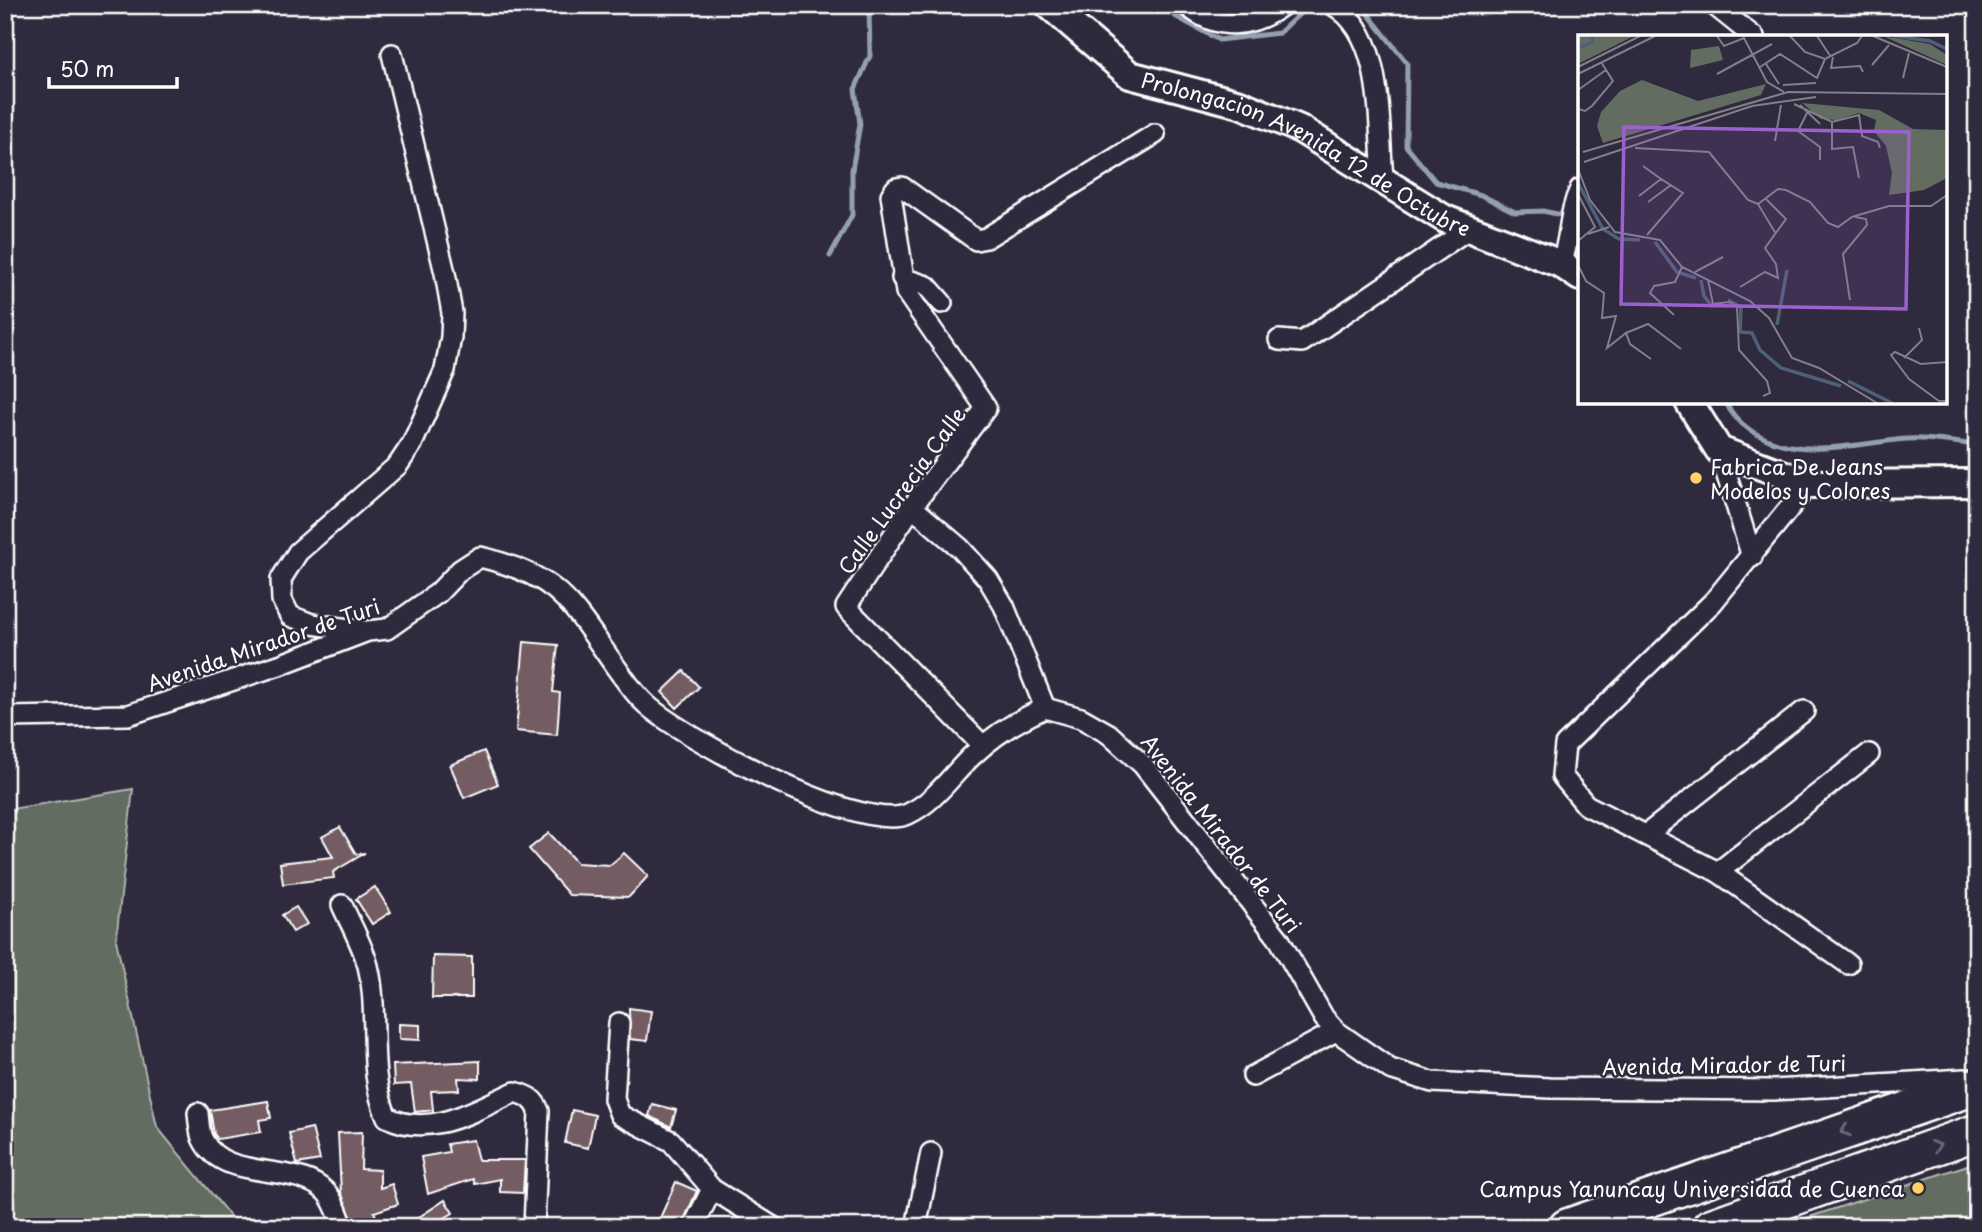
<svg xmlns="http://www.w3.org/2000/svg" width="1982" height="1232" font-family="'Playpen Sans',sans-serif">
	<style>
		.green { fill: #626c60; stroke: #b0b6b0; stroke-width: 2 }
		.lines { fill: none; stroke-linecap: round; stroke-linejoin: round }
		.stream { stroke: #95a0af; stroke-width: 5 }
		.building { fill: #735c62; stroke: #fff; stroke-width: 2 }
		.street-casing { stroke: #fff; stroke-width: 24 }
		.secondary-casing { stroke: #fff; stroke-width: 32 }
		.highway-casing { stroke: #fff; stroke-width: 40 }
		.street { stroke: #2f2a3d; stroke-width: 19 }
		.secondary { stroke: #2f2a3d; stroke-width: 26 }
		.highway { stroke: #2f2a3d; stroke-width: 35 }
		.oneway { stroke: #6d6a77 }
		.poi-dot { fill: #ffd166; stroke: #2f2a3d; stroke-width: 2.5 }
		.labels { text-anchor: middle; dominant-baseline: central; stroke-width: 5; stroke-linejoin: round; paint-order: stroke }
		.street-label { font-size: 21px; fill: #fff; stroke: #2f2a3d }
		.poi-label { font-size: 21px; fill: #fff; stroke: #2f2a3d; text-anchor: start }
		.inset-river { fill: none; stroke: #4f6079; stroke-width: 3.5 }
		.inset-road { fill: none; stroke: #827f8b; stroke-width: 2 }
		.view { fill: #9c61cf; fill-opacity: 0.15; stroke: #9c61cf; stroke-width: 3.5 }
		.inset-edge { fill: none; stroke: #fff; stroke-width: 3.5 }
	</style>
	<rect width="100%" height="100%" fill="#2f2a3d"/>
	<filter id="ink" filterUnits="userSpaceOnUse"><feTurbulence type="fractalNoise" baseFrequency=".0143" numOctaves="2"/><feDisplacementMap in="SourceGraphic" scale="14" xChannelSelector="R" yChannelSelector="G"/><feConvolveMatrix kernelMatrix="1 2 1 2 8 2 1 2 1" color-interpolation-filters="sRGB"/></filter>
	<g filter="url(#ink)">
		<g class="green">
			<polygon points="133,789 116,940 157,1127 239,1227 5,1227 5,810"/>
			<polygon points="1977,1162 1977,1227 1779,1227"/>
		</g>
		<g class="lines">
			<g class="stream">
				<polyline points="1165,5 1175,16 1219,40 1279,33 1309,5"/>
				<polyline points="1361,5 1407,63 1406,146 1436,182 1481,195 1515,212 1543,211 1566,216"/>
				<polyline points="830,256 852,215 852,170 860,124 855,89 870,56 869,5"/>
				<path d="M1726,402C1731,415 1740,423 1750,430C1798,462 1854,443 1907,439C1929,437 1955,443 1977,445"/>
			</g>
		</g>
		<g class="building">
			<polygon points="524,642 558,645 553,692 560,693 557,735 516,731"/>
			<polygon points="684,671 699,687 677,708 662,692"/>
			<polygon points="484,751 498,784 464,798 450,765"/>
			<polygon points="340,827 356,854 365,853 333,872 334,878 283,884 280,863 333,857 322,837"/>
			<polygon points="549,833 577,863 610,865 624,853 648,876 629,897 569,895 529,849"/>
			<polygon points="375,887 391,912 372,924 356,899"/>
			<polygon points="296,907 307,924 293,932 282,915"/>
			<polygon points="433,956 472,957 472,998 432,998"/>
			<polygon points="629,1008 651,1011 647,1041 630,1039"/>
			<polygon points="399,1024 420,1025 420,1040 399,1039"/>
			<polygon points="480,1061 480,1079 458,1078 459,1090 431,1091 433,1110 415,1112 411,1084 394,1085 393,1065"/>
			<polygon points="268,1101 271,1118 259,1120 261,1132 218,1139 214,1134 210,1110"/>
			<polygon points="652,1104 676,1110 671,1127 649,1116"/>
			<polygon points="572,1110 595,1115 588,1148 565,1143"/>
			<polygon points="312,1128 320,1160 297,1164 289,1133"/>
			<polygon points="362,1132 361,1169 380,1170 380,1188 392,1184 398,1204 374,1212 381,1227 355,1227 341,1192 338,1133"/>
			<polygon points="473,1140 478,1160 525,1160 523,1193 500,1192 500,1179 475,1184 473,1179 428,1194 421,1157 449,1152 447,1144"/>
			<polygon points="676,1182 697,1191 681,1227 656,1227"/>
			<polygon points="445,1200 453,1213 429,1227 404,1227"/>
		</g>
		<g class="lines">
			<defs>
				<g id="street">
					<path d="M1186,5C1217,31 1251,29 1283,5"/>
					<path d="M1333,5C1385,34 1378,126 1383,178"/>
					<polyline points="1714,5 1754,37"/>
					<path d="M1561,264C1571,239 1568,213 1580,189"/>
					<polyline points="902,278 927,286 942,303"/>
					<polyline points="1279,340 1302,342 1470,228"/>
					<polyline points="1719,450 1752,557"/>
					<polyline points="1809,484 1713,602 1565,745 1562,776 1586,805 1718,872 1869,754"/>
					<polyline points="912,507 960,548 988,579 1004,606 1045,708"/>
					<polyline points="364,631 312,624 290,616 282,600 281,579 298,552 398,465 412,444 445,370 451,337 452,313 445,273 392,54"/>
					<path d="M5,717L128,715L279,665L368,631L387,629L438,593L460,570L480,557C560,576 570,602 615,666C626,681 634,694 648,706C686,739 862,835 908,814C936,801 952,774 974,754C995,734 1018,720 1045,708L1081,718L1109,734L1143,765L1279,939L1324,1018L1336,1031L1390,1069L1432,1082L1550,1088L1773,1090L1965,1079"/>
					<polyline points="983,746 846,607 912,507 986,408 906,292 891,195 896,188 902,187 976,240 986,238 1155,134"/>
					<polyline points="1647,834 1804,711"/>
					<polyline points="1718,872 1848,964"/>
					<path d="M342,905C351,925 363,946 368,966C380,1015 366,1071 387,1117C430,1139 475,1110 515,1092C527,1096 534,1098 539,1111L534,1227"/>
					<polyline points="619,1023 614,1099 620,1115 671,1141 712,1189 773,1227"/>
					<polyline points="1253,1076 1336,1031"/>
					<path d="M198,1113C199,1121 199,1133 203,1140C224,1183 296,1161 326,1192C334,1200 339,1216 343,1227"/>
					<polyline points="693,1227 712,1189"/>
					<polyline points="916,1227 931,1153"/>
				</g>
				<g id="secondary">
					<path id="s1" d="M1049,5L1130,75L1240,104L1300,129L1445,219L1561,264L1580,277"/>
					<polyline points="1689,402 1719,450 1809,484 1977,483"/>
				</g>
				<g id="highway">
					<polyline points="1567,1227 1977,1086"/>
					<polyline points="1710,1227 1977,1132"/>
				</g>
			</defs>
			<use href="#street" class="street-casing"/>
			<use href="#secondary" class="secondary-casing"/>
			<use href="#highway" class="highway-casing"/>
			<use href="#street" class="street"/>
			<use href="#secondary" class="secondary"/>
			<use href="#highway" class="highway"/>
		</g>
		<defs><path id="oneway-chevron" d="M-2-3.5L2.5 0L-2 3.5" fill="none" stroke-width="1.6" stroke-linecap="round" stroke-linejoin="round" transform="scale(1.75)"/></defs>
		<g class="oneway">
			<use href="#oneway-chevron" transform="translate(1845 1131) rotate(161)"/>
			<use href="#oneway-chevron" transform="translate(1936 1146) rotate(-20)"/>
		</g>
	</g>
	<g class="poi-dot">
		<circle cx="1696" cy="478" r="7"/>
		<circle cx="1918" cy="1188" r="7"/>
	</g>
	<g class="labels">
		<g class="street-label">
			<text stroke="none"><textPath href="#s1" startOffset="301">Prolongacion Avenida 12 de Octubre</textPath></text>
			<text transform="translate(901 490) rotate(-54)">Calle Lucrecia Calle</text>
			<text transform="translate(263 644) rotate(-19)">Avenida Mirador de Turi</text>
			<text transform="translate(1222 833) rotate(52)">Avenida Mirador de Turi</text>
			<text transform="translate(1724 1064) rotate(-1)">Avenida Mirador de Turi</text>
		</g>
		<g class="poi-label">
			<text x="1710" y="466">Fabrica De Jeans<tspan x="1710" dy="24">Modelos y Colores</tspan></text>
			<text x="1904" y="1188" text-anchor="end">Campus Yanuncay Universidad de Cuenca</text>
		</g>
	</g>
	<g transform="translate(1578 35)">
		<rect width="369" height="369" fill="#2f2a3d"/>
		<path d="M0,1H56L0,29ZM305,1L352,9L369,20V30ZM141,11L145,25L112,33L113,15ZM64,45L120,66L188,49L183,60L25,108L19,91L23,77L42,56ZM224,68L301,75L335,94L369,95V143L346,155L311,160L314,138L308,111L296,96L298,85L281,78L259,85L243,84Z" fill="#626c60"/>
		<path class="inset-river" d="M316,1L352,6L369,14M0,13L14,7L15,1M0,148L25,194L41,204L62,205M77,207L99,237L118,243M123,245L126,261L134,271L139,270M150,265L163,272L162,297L174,298L182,315L203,333L263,351M199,290L209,235M270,346L314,368"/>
		<path class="inset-road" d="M139,1L146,11L166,3L189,47L206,57M212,1L227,17L247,24L279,8L284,1M239,1L253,22M295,1L369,32M255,22L253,33L282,31L285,37M188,29L201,49M294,30L311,10M0,32L62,1M182,32L202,19L239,43L247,24M0,39L77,1M139,39L194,9M325,43L331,18M205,50L238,48M0,55L28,35M216,69L254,87L281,80L284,101L300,107L302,113M222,70L242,89M0,74L7,76L14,71L35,46L23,27M229,78L220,96L242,112V125M254,87V114L275,112L281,143M197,106L203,70M57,113L131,117L170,165L180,169L200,154L208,155L232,167L250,188L260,192L274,182L311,171H353L369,160M5,117L210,57L369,59M6,127L174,71L238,62M65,131L83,144M0,134L12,165L37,197L82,205L104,232L172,266L191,283L214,323L241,333L299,368M0,159L17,192L0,206M61,161L83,144L105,158L69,200M70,167L93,150M180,169L198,199M10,199L31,192M0,230L8,246L26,258L24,283L38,281L29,313L48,298L52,309L73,324M117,237L145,222M130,245L135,269L151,267L159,272L161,315L189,346L192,358L185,361M162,252L187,237L200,243L198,229L187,213L208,184L188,164M272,265L265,219L289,190L288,184L277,182M96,280L72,258L76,251L97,247L104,232M48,298L70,289L103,314M326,323L344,305L341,293M369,327L343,329L317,317L313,320L331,344L361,366H369"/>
		<path class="view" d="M46,92L331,97L328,274L43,269Z"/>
		<rect width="369" height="369" class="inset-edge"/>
	</g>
	<rect width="1982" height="1232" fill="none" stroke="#2f2a3d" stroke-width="28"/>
	<rect x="14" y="14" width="1954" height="1204" fill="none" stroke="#fff" stroke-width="2.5" filter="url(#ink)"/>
	<path d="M49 77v10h128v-10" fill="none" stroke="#ffffff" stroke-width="3.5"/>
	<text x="60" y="77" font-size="21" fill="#ffffff" stroke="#2f2a3d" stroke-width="5" paint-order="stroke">50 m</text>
</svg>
